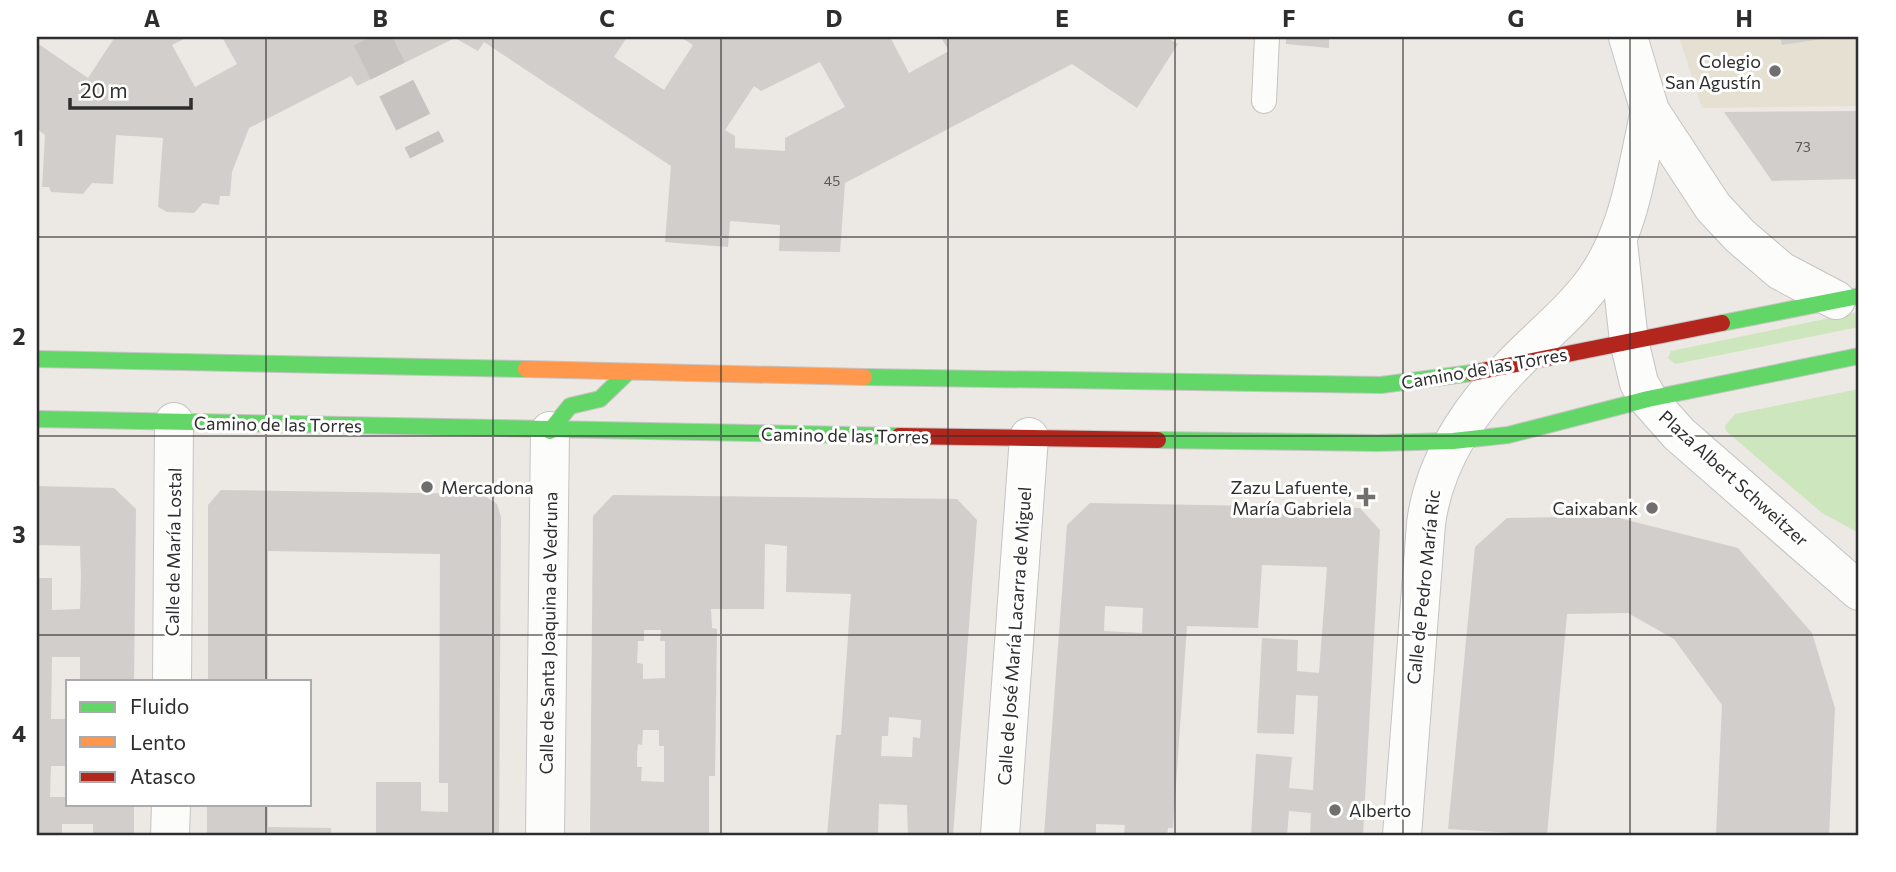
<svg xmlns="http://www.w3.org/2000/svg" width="1896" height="872" font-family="Commissioner,sans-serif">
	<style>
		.education { fill: #e6e0d3 }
		.green { fill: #cee6be }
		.building { fill: #d1cecb; fill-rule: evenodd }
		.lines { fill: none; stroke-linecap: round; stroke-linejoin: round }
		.street-tunnel { stroke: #c6c3c0; stroke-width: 38; stroke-dasharray: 38 19; stroke-linecap: butt }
		.lane-casing { stroke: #c5c4c5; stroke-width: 26 }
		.street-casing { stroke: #c5c4c5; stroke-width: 40 }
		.fast-casing { stroke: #c6c5c4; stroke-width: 18 }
		.slow-casing { stroke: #c6c5c4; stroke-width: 18 }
		.jam-casing { stroke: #c6c5c4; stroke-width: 18 }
		.lane { stroke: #fcfcfb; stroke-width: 24 }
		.street { stroke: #fcfcfb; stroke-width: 38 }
		.fast { stroke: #63d668; stroke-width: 16 }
		.slow { stroke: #ff974d; stroke-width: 16 }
		.jam { stroke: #b3261e; stroke-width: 16 }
		.grid { fill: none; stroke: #2e2e2e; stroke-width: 2; stroke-opacity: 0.55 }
		.poi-dot { fill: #706f6e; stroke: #fff; stroke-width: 2.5 }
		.labels { text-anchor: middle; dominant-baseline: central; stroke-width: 6; stroke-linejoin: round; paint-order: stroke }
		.number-label { font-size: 14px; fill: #585857 }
		.poi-label { font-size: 18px; fill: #2e2e2e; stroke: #fff; text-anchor: end }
		.street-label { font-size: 18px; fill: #2e2e2e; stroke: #fff }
		.neatline { fill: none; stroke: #2e2e2e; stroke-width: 2.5 }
		.grid-label { font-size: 23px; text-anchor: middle; font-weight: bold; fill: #2e2e2e }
	</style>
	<rect width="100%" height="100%" fill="#ece8e4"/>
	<polygon class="education" points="1679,37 1859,37 1859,106 1702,108"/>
	<g class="green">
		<polygon points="1859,312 1859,327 1675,364 1668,358 1671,351"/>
		<polygon points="1859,389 1859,533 1822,513 1726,431 1725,426 1735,414"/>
	</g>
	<g class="building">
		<path d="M115,37H188L172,45L195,87L237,64L222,37H627L614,57L664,90L693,45L680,37H890L909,73L949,51L941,37H1166L1178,44L1137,108L1072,64L845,183L840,252L779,251L780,225L730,221L728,247L665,242L671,166L484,42L478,51L455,38L357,86L351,76L249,128L232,172L230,196H220L219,205L203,203L194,213L167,212L158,207L163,138L116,135L113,184L92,183L83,194L51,192L49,187H42L45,135L37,129V43L88,78ZM820,62L845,107L785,138V151L735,148V136L725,130L754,86L761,91Z"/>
		<polygon points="1286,37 1329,37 1329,48 1286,44"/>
		<polygon points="1780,37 1828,37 1828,38 1782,45"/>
		<polygon points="1859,111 1859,179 1772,181 1724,112"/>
		<polygon points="37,486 114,488 136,509 134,681 80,681 80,657 52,657 51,719 68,719 68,766 51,766 50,797 68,797 68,804 134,804 134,835 93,835 93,824 62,824 62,835 37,835 37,578 52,578 52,610 80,609 81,578 80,546 37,545"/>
		<polygon points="221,490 482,494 497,504 501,517 499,835 376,835 376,782 421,782 421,811 448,812 448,783 439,783 440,554 268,551 268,681 208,681 208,505"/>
		<path d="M613,495L957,499L977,520L953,835H908L907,805L879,804L878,835H827L836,735H841L851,594L786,592L787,546L765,544L764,609H711L712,628L717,629L715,776H709V835H590L593,516ZM644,630H661L660,641H665V678L643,679V664L637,663L638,641H644ZM889,717L921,720L920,738L913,737L912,757L881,756L882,736H888ZM643,730H659V746H664V782L641,781L642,767H637V755L638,744L642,745Z"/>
		<path d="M1090,503L1360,508L1380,530L1363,835H1310L1311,813L1289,811L1287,835H1251L1256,754L1292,757L1289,788L1313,790L1318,696L1296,695L1294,734L1257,733L1262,638L1298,640L1297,671L1319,673L1327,567L1262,565L1258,628L1187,626L1173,828H1168L1167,835H1124L1125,825L1096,824V835H1044L1067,525ZM1105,606L1143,608L1142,633L1104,631Z"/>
		<polygon points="1611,516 1738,548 1812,633 1835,708 1829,835 1716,835 1722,705 1674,639 1628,613 1567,614 1547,835 1448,829 1475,547 1507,518"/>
		<polygon points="207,804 268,804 268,827 331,828 331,835 207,835"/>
	</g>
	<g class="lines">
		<polyline class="street-tunnel" points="371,37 427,150"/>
		<defs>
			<polyline id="lane" points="1264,101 1267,37"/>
			<g id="street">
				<polyline points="1628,37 1650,111 1713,207 1740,236 1781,271 1836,300"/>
				<polyline points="1618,243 1629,341 1639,383 1648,399 1679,434 1859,591"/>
				<polyline points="172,681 174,422"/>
				<polyline points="170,835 171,804"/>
				<polyline points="545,835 550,431"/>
				<polyline points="1000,835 1029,437"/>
				<path d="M1402,835L1426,524C1434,461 1471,407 1515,363C1544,333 1576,309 1599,274C1631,225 1637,167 1650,111"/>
			</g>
			<g id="fast">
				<polyline points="1722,323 1859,296"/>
				<polyline points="37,359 526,369"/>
				<polyline points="864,377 1381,385 1472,373"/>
				<polyline points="37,419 899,436"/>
				<polyline points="550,431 570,406 600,399 626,374"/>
				<polyline points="1158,440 1378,443 1453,441 1508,435 1648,399 1859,356"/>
			</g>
			<polyline id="slow" points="526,369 864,377"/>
			<g id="jam">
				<polyline points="1472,373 1722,323"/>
				<polyline points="899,436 1158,440"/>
			</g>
		</defs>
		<use href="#lane" class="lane-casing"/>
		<use href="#street" class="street-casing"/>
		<use href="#fast" class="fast-casing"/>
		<use href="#slow" class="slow-casing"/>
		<use href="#jam" class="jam-casing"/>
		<use href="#lane" class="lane"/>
		<use href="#street" class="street"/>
		<use href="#fast" class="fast"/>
		<use href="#slow" class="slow"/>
		<use href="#jam" class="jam"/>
	</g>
	<path class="grid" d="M266,37V681M493,37V835M721,37V835M948,37V835M1175,37V835M1403,37V835M1630,37V835M37,237H1859M37,436H1859M37,635H1859M266,804V835"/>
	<g class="poi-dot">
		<circle cx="1775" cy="71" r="7"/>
		<circle cx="427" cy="487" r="7"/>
		<path d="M1362.5 486.5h7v7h7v7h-7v7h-7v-7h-7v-7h7z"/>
		<circle cx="1652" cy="508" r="7"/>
		<circle cx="1335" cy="810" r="7"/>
	</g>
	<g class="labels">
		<g class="number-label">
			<text x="1803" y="146">73</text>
			<text x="832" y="180">45</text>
		</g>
		<g class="poi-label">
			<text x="1761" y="61">Colegio<tspan x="1761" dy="21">San Agustín</tspan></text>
			<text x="441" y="487" text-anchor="start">Mercadona</text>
			<text x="1352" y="487">Zazu Lafuente,<tspan x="1352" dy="21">María Gabriela</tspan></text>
			<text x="1638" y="508">Caixabank</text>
			<text x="1349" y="810" text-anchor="start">Alberto</text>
		</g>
		<g class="street-label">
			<text transform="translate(1484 368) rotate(-10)">Camino de las Torres</text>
			<text transform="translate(278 424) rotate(1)">Camino de las Torres</text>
			<text transform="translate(845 435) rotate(1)">Camino de las Torres</text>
			<text transform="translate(1734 478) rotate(42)">Plaza Albert Schweitzer</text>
			<text transform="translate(173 552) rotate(-89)">Calle de María Lostal</text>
			<text transform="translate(1423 587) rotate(-84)">Calle de Pedro María Ric</text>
			<text transform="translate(548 633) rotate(-89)">Calle de Santa Joaquina de Vedruna</text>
			<text transform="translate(1014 636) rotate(-86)">Calle de José María Lacarra de Miguel</text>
		</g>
	</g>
	<rect width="1896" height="872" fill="none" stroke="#ffffff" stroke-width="77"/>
	<rect x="66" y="680" width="245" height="126" fill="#ffffff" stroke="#ababab" stroke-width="2"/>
	<rect x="80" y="702" width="35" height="10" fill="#63d668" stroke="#ababab" stroke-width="2"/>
	<text x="130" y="714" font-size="21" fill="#2e2e2e">Fluido</text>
	<rect x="80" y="737" width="35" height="10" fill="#ff974d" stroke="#ababab" stroke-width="2"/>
	<text x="130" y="750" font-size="21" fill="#2e2e2e">Lento</text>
	<rect x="80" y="772" width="35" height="10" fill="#b3261e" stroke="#ababab" stroke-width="2"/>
	<text x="130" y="784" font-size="21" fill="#2e2e2e">Atasco</text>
	<path d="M70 98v10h121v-10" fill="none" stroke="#2e2e2e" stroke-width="3.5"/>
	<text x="80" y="98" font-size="21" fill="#2e2e2e" stroke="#ffffff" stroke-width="5" paint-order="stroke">20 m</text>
	<rect x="38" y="38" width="1819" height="796" class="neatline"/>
	<g class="grid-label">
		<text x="152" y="27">A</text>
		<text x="380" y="27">B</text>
		<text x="607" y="27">C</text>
		<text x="834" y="27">D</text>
		<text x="1062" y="27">E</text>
		<text x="1289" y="27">F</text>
		<text x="1516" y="27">G</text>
		<text x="1744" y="27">H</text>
		<text x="19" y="146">1</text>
		<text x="19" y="345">2</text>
		<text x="19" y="543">3</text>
		<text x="19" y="742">4</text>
	</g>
</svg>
